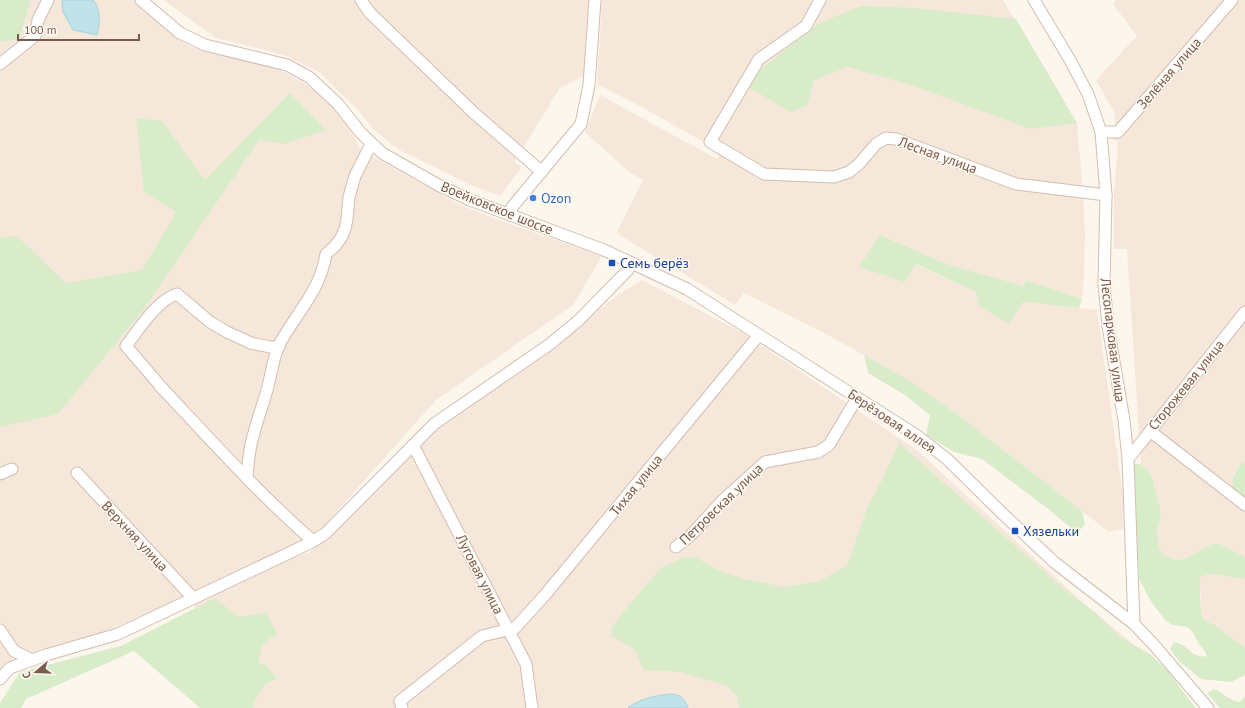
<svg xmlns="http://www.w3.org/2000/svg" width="1245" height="708" font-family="'PT Sans',sans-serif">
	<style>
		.residential { fill: #f5e8da }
		.green { fill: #d8ecc9 }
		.water { fill: #bfe3e8; stroke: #a5d3da }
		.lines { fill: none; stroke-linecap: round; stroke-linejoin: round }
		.minor-casing { stroke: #d1beb0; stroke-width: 13 }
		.minor { stroke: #fff; stroke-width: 11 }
		.shop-dot { fill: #3f7fe0; stroke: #fffaf3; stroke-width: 1.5 }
		.transit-dot { fill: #1a4fb4; stroke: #fffaf3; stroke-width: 1.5 }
		.labels { text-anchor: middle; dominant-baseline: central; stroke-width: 3; stroke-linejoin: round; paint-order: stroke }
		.street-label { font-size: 14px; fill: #7a5c4d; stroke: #fffaf3 }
		.shop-label { font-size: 14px; fill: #366cbe; stroke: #fffaf3; text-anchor: start }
		.transit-label { font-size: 14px; fill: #164399; stroke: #fffaf3; text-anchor: start }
	</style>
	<rect width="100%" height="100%" fill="#fdf6ec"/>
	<g class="residential">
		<polygon points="11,0 134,0 188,46 213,53 267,63 309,86 342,115 361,150 458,204 501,221 602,256 573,305 436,400 305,547 11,671 0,684 0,8"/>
		<polygon points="164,0 589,0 584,76 560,88 514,162 522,167 500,196 473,186 399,150 372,128 359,111 319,72 286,56 250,46 216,38"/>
		<polygon points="602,0 1003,0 1077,123 1083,193 1085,235 1084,275 1082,299 1026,280 1024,286 947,264 880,235 915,264 976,292 1022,302 1097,310 1123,496 1123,529 1109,532 957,414 907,379 824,333 744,293 735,305 616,233 643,180 629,172 585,132 600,95 717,159 720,151 638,105 597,84"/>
		<polygon points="1116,0 1245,0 1245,463 1238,468 1234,474 1233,489 1245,497 1245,557 1220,544 1212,544 1184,559 1176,560 1162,554 1159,547 1157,530 1161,516 1160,508 1152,477 1148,470 1141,464 1127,249 1114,249 1114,196 1118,141 1111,139 1109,130 1116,129 1114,112 1096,80 1137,36 1113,4"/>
		<polygon points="642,280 743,333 918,451 1080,600 1151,659 1193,708 232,708 192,601 228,583 310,552 387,472 430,432 573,331 619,294"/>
		<polygon points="1207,573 1215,573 1240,578 1245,578 1245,647 1219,629 1213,624 1206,621 1201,615 1201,593 1199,586 1200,576"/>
	</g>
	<g class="green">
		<polygon points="0,0 31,0 19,40 0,41"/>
		<polygon points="861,6 915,8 1016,19 1077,123 1031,129 908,84 848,67 814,80 807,106 790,112 749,87 751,77 819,23"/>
		<polygon points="290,93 326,130 285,144 259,140 144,309 58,414 0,427 0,237 17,236 66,283 142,270 176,212 144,192 136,118 162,121 205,180"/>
		<polygon points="880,235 947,264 1024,286 1026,280 1082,299 1079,308 1023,302 1009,324 979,306 976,292 916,264 905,282 859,267"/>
		<polygon points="864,355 907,379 957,414 1082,511 1085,524 1077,533 1047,508 982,459 954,452 926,435 930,415 905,395 868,373"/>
		<polygon points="899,443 1063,588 1097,614 1121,638 1150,654 1169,672 1187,697 1196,708 739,708 737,696 727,686 681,672 644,670 634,649 611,636 612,627 629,605 660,569 682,558 695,557 722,572 745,579 784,587 819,581 847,566 867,508 882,480"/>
		<path d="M1243,463H1245V497L1233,489C1231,478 1235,471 1243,463Z"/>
		<path d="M1134,464H1141L1148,470L1152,477L1160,508L1161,516L1157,530L1159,547L1162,554L1176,560L1184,559L1212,544H1220L1245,557V578C1228,580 1217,569 1200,577C1199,581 1201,614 1202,616C1205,622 1210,622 1215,625C1224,633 1235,640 1245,647V675L1231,682L1201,679L1179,661L1170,649L1174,642C1190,645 1191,659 1207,656L1204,650L1199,644L1192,631L1187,627L1172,625L1166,621L1152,603L1139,579Z"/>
		<polygon points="215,598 238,617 266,613 278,634 263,643 258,662 267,666 277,678 264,685 252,705 254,708 200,708 134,651 26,699 21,708 0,708 0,703 20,672 121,646"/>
		<path d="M1214,689C1223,693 1230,701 1240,702L1245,696V708H1220L1207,693Z"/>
	</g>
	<g class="water">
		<path d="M62,0H93C101,8 100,24 97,35L73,30L63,12Z"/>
		<path d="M671,694C681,695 684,698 688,708H628C638,699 658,695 671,694Z"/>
	</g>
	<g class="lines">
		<defs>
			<g id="minor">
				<polyline points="141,0 180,33 205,45 287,65 309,77 338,104 361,133 382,153 440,186 470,200 604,250 687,289 919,437 947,459 1004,515 1054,562 1134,624 1154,645 1208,708"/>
				<polyline points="361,0 370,13 474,113 542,172"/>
				<polyline points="820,0 806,26 759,59 710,142 764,174 834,177 849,172 859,164 876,144 886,138 896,139 1016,184 1106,195"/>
				<polyline points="1034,0 1070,60 1088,94 1101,132 1106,195 1104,284 1108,326 1124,420 1128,459 1134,624"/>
				<polyline points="0,64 35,36 38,20 48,0"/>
				<polyline points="1101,132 1118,132 1232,0"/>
				<polyline points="508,214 513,206 581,124 589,85 595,0"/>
				<path d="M160,386C210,439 258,493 313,541"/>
				<path d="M163,389L126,346C139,329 157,300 177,294L210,322L227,332L251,343L270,347H279"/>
				<polyline points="1150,431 1245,505"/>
				<polyline points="413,445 526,664 532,708"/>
				<polyline points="1128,459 1245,312"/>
				<polyline points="77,473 193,598"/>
				<polyline points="0,474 12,469"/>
				<path d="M247,478C248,463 249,448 254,433C258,418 263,404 267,390C271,376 273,358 279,345C296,313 320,292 326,254L335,246L341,238L345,229L347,219L349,197L355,176L371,144"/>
				<polyline points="676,547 691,535 724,499 765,462 818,452 829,445 857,398"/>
				<polyline points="0,630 14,651 32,660"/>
				<polyline points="0,679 10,668 46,655 118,634 310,543 326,533 434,424 550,344 579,320 627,271 632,263"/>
				<polyline points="402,708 400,701 482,636 515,628 545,595 759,335"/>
			</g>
		</defs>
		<use href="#minor" class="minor-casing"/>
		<use href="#minor" class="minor"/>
	</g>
	<circle class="shop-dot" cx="533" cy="198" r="4"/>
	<g class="transit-dot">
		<rect x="608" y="259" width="8" height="8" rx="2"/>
		<rect x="1011" y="527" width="8" height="8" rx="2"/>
	</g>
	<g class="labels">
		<g class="street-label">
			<text transform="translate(1169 73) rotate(-49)">Зелёная улица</text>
			<text transform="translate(938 155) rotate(20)">Лесная улица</text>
			<text transform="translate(497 208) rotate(22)">Воейковское шоссе</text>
			<text transform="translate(1113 340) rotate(83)">Лесопарковая улица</text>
			<text transform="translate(1186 385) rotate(-51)">Сторожевая улица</text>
			<text transform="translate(892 421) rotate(34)">Берёзовая аллея</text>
			<text transform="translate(636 485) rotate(-51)">Тихая улица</text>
			<text transform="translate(721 504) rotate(-44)">Петровская улица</text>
			<text transform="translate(135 536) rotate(47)">Верхняя улица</text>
			<text transform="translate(480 574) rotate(63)">Луговая улица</text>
		</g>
		<g class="shop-label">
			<text x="541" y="198">Ozon</text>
		</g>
		<g class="transit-label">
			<text x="620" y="263">Семь берёз</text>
			<text x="1023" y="531">Хязельки</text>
		</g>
	</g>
	<g transform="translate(36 672) rotate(251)" stroke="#fffaf3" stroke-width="3" paint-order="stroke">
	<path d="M0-3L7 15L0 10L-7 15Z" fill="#7a5c4d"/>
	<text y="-6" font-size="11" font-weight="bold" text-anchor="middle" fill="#7a5c4d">С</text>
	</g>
	<path d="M18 34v6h121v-6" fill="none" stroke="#7a5c4d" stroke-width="2"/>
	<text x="24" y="34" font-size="12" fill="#7a5c4d" stroke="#fffaf3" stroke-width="3" paint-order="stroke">100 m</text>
</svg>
